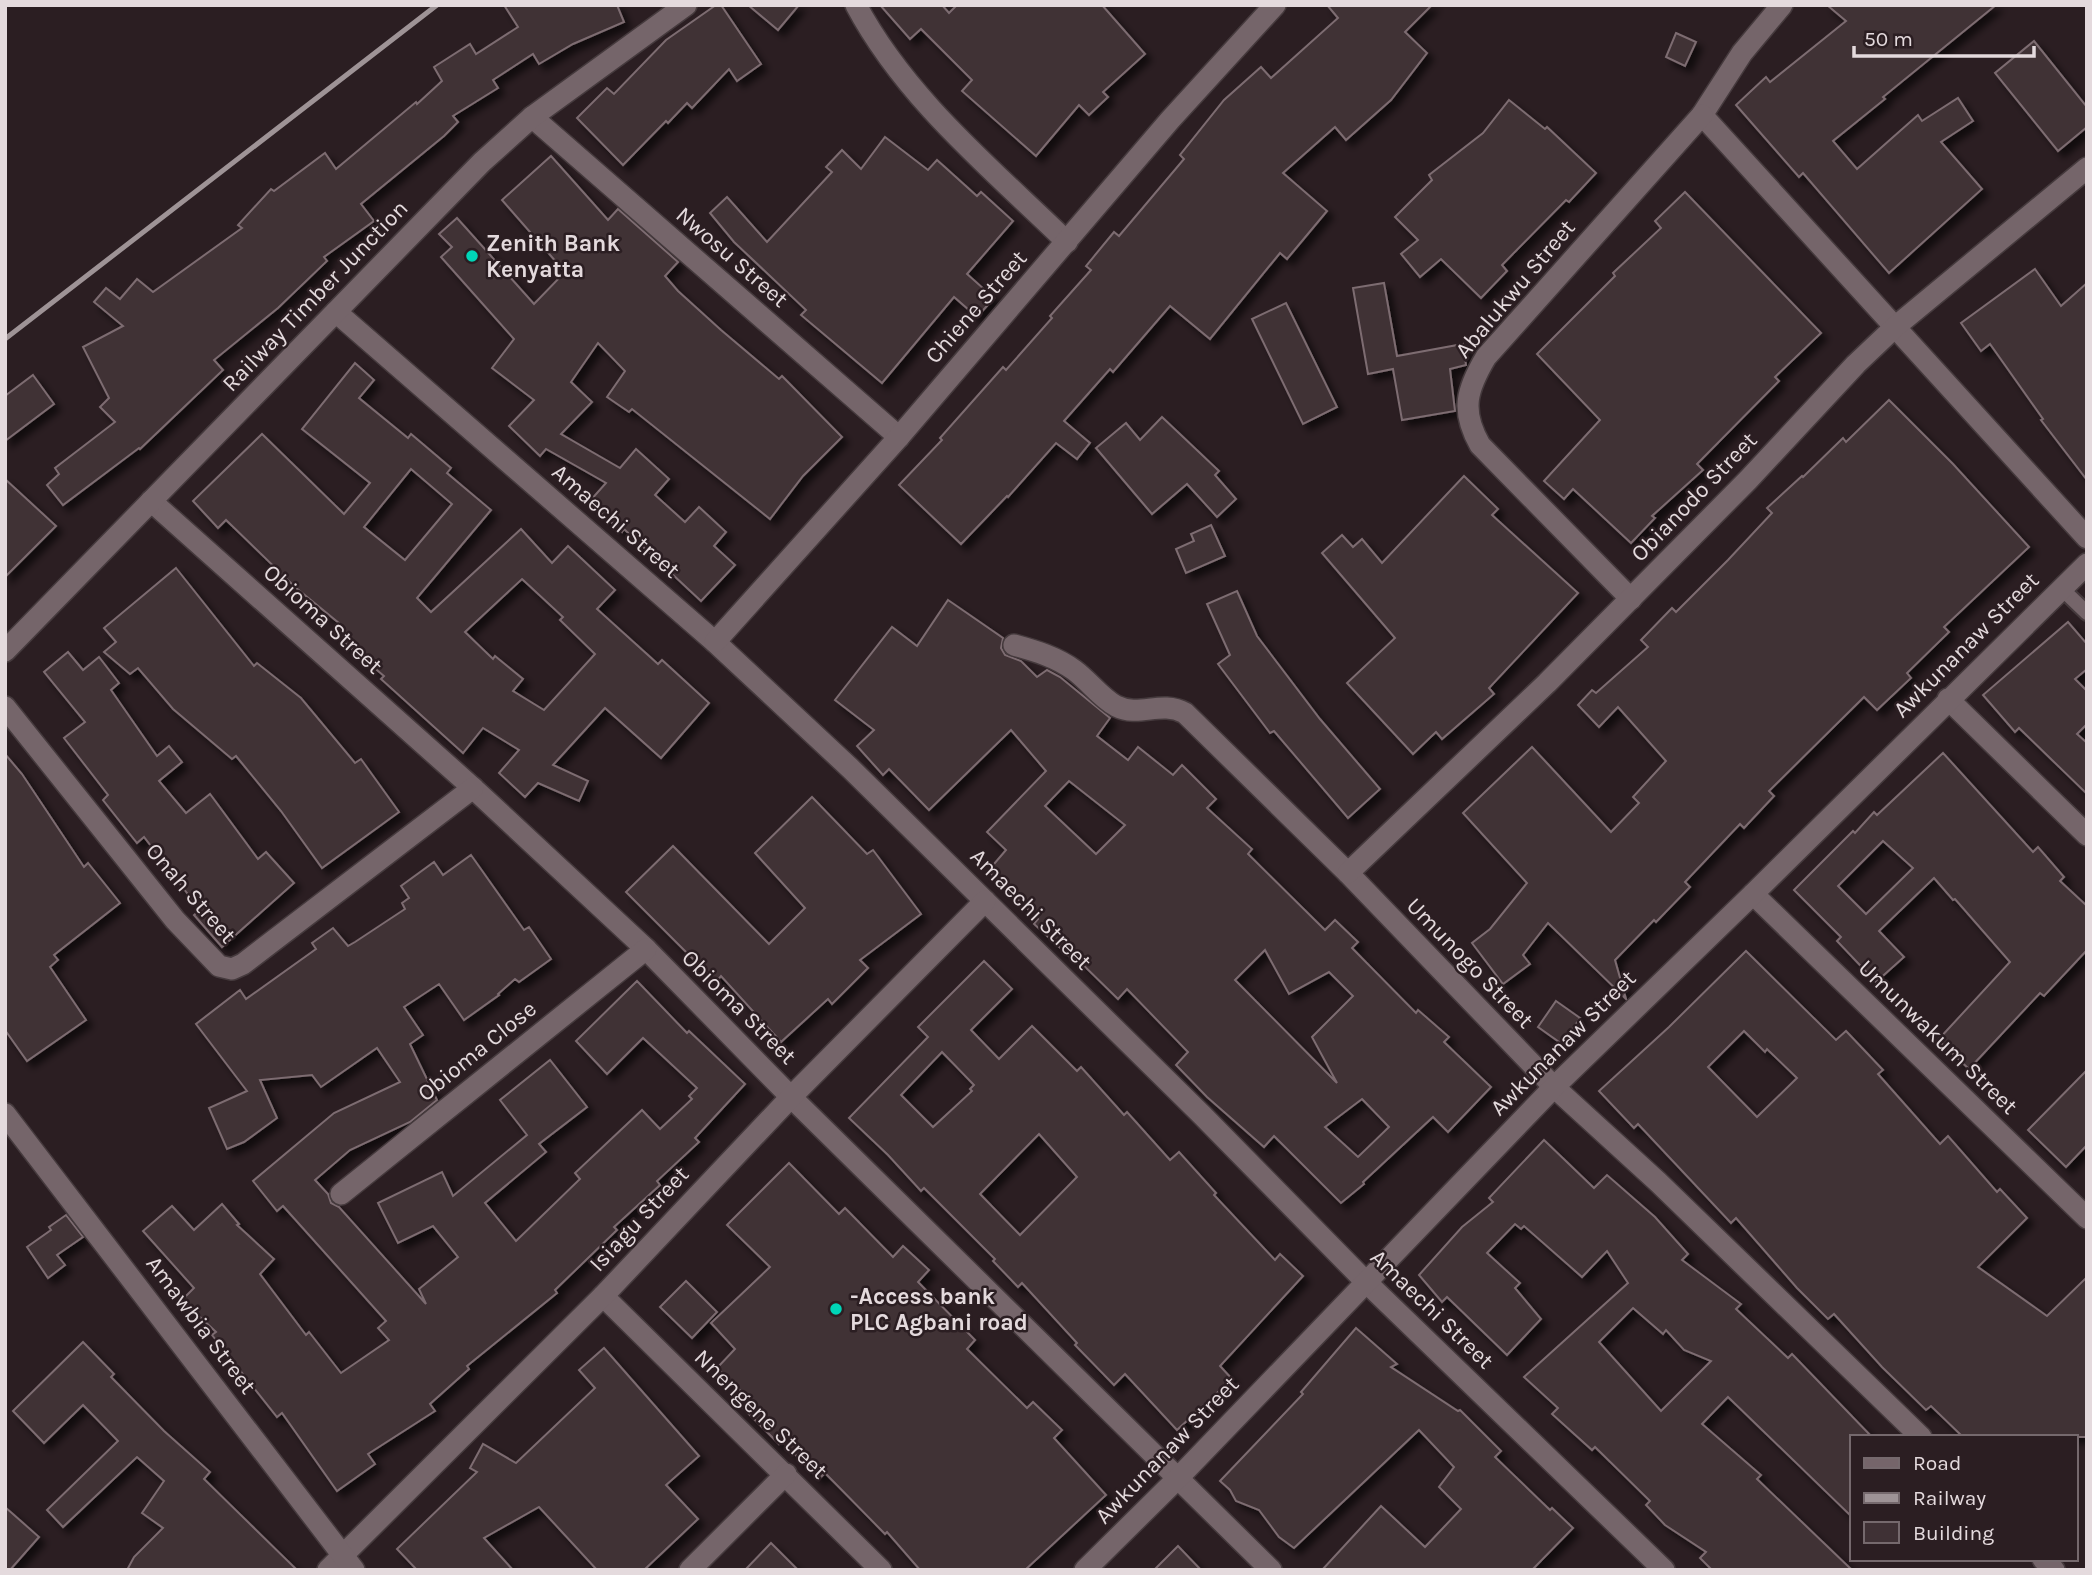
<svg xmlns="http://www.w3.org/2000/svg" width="2092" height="1575" font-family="Karla,sans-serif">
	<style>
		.building { fill: #3f3135; stroke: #7d6c71; stroke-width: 2; fill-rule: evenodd; filter: url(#shadow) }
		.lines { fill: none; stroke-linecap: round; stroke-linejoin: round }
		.lane-casing { stroke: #453a3d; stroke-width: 18 }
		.street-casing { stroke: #453a3d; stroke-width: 24 }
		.secondary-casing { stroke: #453a3d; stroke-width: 24 }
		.lane { stroke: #75656a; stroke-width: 14 }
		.street { stroke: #75656a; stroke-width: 21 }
		.secondary { stroke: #75656a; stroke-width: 21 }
		.rail { stroke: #9e9396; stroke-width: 5 }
		.poi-dot { fill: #00d5b7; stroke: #2b1e22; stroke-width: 2.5 }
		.labels { text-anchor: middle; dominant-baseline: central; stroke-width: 5; stroke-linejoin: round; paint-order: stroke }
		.poi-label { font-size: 23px; font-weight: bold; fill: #e4dadd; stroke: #2b1e22; text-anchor: start }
		.street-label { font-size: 23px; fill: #e4dadd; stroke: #2b1e22 }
	</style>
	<defs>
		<filter id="shadow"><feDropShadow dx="6" dy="6" stdDeviation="3.5" flood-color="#0009"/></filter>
	</defs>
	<rect width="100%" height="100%" fill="#2b1e22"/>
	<g class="building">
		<polygon points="504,5 617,5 624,22 573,44 539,64 533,54 493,80 498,88 453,116 458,122 444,136 361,204 374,221 324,257 327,261 278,308 214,360 223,370 140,449 139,448 63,505 47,485 59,474 55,468 115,422 100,407 109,398 83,347 123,326 94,302 106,288 120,299 137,279 153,292 242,228 238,225 271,189 274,191 325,153 336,169 416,102 417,104 442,81 434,67 470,44 476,54 518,27"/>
		<polygon points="716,5 721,5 761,64 737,81 729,69 692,108 687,103 668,123 666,121 623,165 577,118 607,88 614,94 666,40"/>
		<polygon points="748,5 799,5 778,30"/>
		<polygon points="880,5 942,5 949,13 957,5 1102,5 1145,54 1103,92 1108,97 1089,115 1079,105 1036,156 962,91 972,80 921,29 910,39"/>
		<polygon points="1327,5 1432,5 1405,32 1427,53 1391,100 1346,140 1335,127 1283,173 1327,211 1287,259 1280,253 1210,339 1170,306 1113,372 1110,369 1064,421 1090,443 1077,459 1056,443 1008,497 1007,496 961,544 899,485 942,440 940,438 1003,367 1006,370 1052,318 1050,316 1091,270 1086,266 1114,232 1119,236 1184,159 1180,155 1224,100 1261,67 1271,78 1338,18"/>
		<polygon points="1827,5 1996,5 1883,97 1885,99 1833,141 1857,169 1918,115 1922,121 1958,98 1973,121 1941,142 1982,189 1889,273 1803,173 1799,177 1736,105 1766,77 1770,82 1846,21"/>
		<polygon points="1676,33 1696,42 1685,66 1666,57"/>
		<polygon points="2034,41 2087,107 2087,127 2058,151 1995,73"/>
		<polygon points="1509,100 1545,129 1547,127 1596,173 1569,202 1566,200 1502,265 1507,271 1481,298 1441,259 1420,277 1401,254 1418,240 1395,217 1432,180 1429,175 1483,133"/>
		<polygon points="885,137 928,170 937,160 977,196 981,192 1013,221 967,274 994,298 977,317 954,297 882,383 801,315 806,310 734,242 710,213 727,197 767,242 832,172 826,167 842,150 861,169"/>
		<polygon points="551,156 608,220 618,209 678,262 665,276 678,291 721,330 779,379 782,376 842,437 803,476 770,519 632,409 629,412 607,397 625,371 598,343 571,382 592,402 561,434 620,468 636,449 669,479 655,495 685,522 699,507 726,532 714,546 735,565 701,601 624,529 622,532 589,502 606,483 546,449 540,456 509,426 534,400 492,368 514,339 441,257 452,247 439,234 457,218 534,304 565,272 502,200"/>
		<polygon points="1685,192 1821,333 1775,377 1779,381 1697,464 1703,470 1652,516 1655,518 1631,543 1573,489 1564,499 1544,481 1600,420 1537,354 1615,276 1613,273 1661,228 1655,221"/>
		<polygon points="2035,269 2061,306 2087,283 2087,480 2041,420 2043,419 1990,344 1981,351 1961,323"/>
		<polygon points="1384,283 1397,356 1463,344 1466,365 1450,369 1455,411 1402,420 1393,369 1368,374 1353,288"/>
		<polygon points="1286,303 1337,407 1303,424 1252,319"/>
		<path d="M355,363L374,380L359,398L408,438L411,434L451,468L447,473L491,510L417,598L431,612L521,529L552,563L568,546L615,590L597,609L658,664L662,660L709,703L661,758L605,708L553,765L588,781L579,801L538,783L525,797L499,773L519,750L483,728L463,753L381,679L384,676L333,633L340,624L295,587L226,520L218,528L193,501L262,434L344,514L370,483L302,429ZM411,469L452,504L405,560L364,527ZM522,579L563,617L560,620L595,654L544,710L513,691L523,679L495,656L493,659L465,632Z"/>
		<polygon points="33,375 54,404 5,441 5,396"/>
		<polygon points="1889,400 1953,464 2029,547 1944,627 1949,632 1907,673 1911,678 1877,710 1864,697 1769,791 1774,796 1744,828 1740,824 1685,882 1690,887 1656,922 1654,920 1615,960 1626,999 1548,923 1523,955 1530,964 1503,984 1472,943 1490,929 1527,883 1463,813 1532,747 1611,832 1639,803 1633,797 1666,761 1618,707 1599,727 1578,705 1592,690 1596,693 1648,647 1641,640 1672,608 1676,612 1728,560 1772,513 1767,508 1802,476 1803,477 1843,438 1846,442"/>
		<polygon points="1162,417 1219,471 1215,475 1236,499 1217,517 1187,484 1152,514 1096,448 1126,423 1140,440"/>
		<polygon points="1464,476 1498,509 1492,515 1578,593 1489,688 1494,694 1442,739 1436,732 1413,754 1347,683 1395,638 1322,553 1342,535 1353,547 1362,539 1382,563"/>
		<polygon points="5,479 56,526 5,577"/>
		<polygon points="1211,525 1225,556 1186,573 1176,549 1194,541 1191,534"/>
		<polygon points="176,568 254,666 257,663 301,698 355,763 361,759 399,812 322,868 281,811 236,756 232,759 173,709 138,668 130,674 104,652 116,642 104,628"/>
		<polygon points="1237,591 1257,636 1320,719 1380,789 1348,818 1274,731 1270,733 1218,664 1230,655 1207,604"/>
		<path d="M948,600L1003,638L1001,648L1005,655L1021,661L1037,677L1047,670L1060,677L1110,718L1097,736L1128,760L1138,747L1173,775L1182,765L1216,799L1207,808L1252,849L1248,854L1325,930L1335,920L1358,942L1352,948L1416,1013L1418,1010L1449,1037L1444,1042L1491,1087L1448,1132L1433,1117L1363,1182L1364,1184L1341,1203L1274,1136L1264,1147L1207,1097L1176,1065L1188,1052L1127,989L1118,999L1072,954L1070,957L1034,924L1038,919L988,871L1006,850L987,832L1046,771L1011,730L929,810L889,769L883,775L857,746L874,730L835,700L892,627L917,646ZM1069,781L1125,825L1096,854L1045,806ZM1265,950L1289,994L1329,972L1353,996L1312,1037L1337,1083L1235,980ZM1362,1099L1389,1127L1358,1157L1325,1127Z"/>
		<polygon points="2068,622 2087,644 2087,669 2075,679 2087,691 2087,724 2077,734 2087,743 2087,794 2019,728 2015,732 1983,695"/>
		<polygon points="68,652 83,670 99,657 119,683 111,690 157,756 169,746 182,762 159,781 186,813 210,794 258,859 266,852 294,883 222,947 194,915 200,910 144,837 137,843 103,800 108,795 64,738 85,722 44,672"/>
		<path d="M1943,753L2033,852L2038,847L2064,877L2060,881L2087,906V950L2044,996L2040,993L1969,1069L1938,1040L2010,962L1955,899L1953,900L1934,878L1879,931L1904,957L1876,982L1837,941L1841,937L1794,890L1853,831L1855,833L1874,812L1877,815ZM1883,841L1913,868L1866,914L1838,886Z"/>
		<polygon points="5,754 22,774 84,867 88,863 120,903 54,955 58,960 50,967 86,1020 27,1061 5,1030"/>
		<polygon points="812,797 867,854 873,850 921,914 860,960 868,968 832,1004 828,999 781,1042 721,976 716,982 626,892 673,846 769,944 805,908 755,853"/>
		<polygon points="471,855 524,930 529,927 551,959 519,982 515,979 498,994 499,995 464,1020 439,984 404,1007 423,1035 410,1044 437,1100 410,1122 350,1150 315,1180 328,1194 331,1203 339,1207 426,1304 419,1289 458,1257 433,1226 398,1243 378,1203 442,1172 453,1196 527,1135 500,1100 550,1060 587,1107 539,1144 546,1152 485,1203 516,1241 580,1179 575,1173 642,1110 660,1129 692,1099 689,1096 697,1088 643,1038 607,1074 576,1041 637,981 687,1033 689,1031 745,1084 695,1138 699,1142 657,1181 660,1185 614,1227 617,1230 555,1290 557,1293 467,1366 469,1369 430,1404 435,1411 368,1454 375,1464 337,1491 282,1413 277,1417 212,1335 216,1332 182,1300 194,1288 143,1231 172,1206 194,1230 222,1204 239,1224 237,1225 274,1259 260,1274 306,1335 309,1332 341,1373 389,1340 378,1328 386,1321 283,1206 277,1211 253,1181 334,1113 400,1082 377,1048 321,1087 312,1075 260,1080 277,1118 244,1142 227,1149 209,1108 247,1091 196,1024 240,990 246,999 316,949 312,943 333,928 348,946 355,942 405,909 402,903 409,898 401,886 434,862 443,875"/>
		<path d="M1746,951L1836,1040L1846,1031L1883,1070L1878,1074L1940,1144L1948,1136L1997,1192L2000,1189L2027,1218L1978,1267L2047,1316L2087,1277V1437H1963L1931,1406L1926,1410L1882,1367L1834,1314L1828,1319L1797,1288L1736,1218L1731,1223L1638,1124L1634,1128L1599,1091L1669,1027ZM1744,1031L1765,1052L1767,1049L1797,1078L1757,1117L1708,1067Z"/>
		<path d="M984,961L1012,989L971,1030L999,1059L1032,1026L1077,1071L1081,1067L1124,1115L1127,1112L1170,1160L1179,1152L1216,1193L1214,1195L1275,1260L1280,1254L1303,1276L1220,1366L1232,1379L1177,1430L1125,1374L1114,1385L1075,1345L1077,1343L1022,1283L1018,1287L993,1261L995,1259L924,1188L921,1191L888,1155L849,1118L928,1037L918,1027ZM942,1052L974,1085L970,1089L972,1091L933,1127L901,1095ZM1039,1134L1077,1177L1020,1235L980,1194Z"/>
		<polygon points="1556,1001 1580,1018 1562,1044 1538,1027"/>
		<polygon points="2087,1070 2087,1145 2066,1167 2028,1130"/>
		<path d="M1544,1140L1594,1188L1607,1175L1655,1217L1688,1254L1682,1260L1741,1304L1736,1309L1788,1358L1792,1354L1872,1437H1852V1517L1728,1397L1702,1424L1761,1475L1757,1479L1852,1570H1712L1700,1558L1706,1552L1665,1525L1646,1505L1650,1501L1595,1447L1592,1450L1552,1414L1558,1408L1524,1377L1628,1283L1607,1251L1582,1277L1524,1226L1521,1229L1515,1224L1487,1253L1520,1283L1515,1288L1541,1319L1507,1355L1447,1297L1442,1302L1419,1275L1462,1227L1493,1202L1489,1198ZM1633,1308L1663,1334L1666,1330L1684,1350L1711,1361L1661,1411L1599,1342Z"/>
		<polygon points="789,1163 839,1214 845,1208 893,1257 903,1246 929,1270 918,1282 975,1340 967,1349 1027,1408 1033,1402 1062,1430 1054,1438 1106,1495 1025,1570 920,1570 887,1532 885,1534 825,1473 819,1479 782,1441 779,1444 743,1408 751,1401 717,1368 735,1349 711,1323 770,1267 727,1225"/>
		<polygon points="66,1215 83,1237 57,1255 65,1265 48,1278 27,1247 51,1230 49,1227"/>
		<polygon points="686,1281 717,1312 692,1338 660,1307"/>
		<polygon points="1356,1328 1397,1364 1391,1367 1458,1411 1460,1410 1501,1451 1495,1457 1550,1510 1552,1508 1573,1528 1532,1570 1322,1570 1381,1506 1425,1547 1461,1509 1439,1487 1454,1467 1419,1430 1294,1548 1279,1537 1259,1510 1236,1501 1230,1490 1220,1481 1303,1394 1301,1392"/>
		<polygon points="83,1342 114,1374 111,1377 164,1431 210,1472 204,1479 297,1570 127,1570 134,1557 163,1528 142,1513 164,1481 137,1457 63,1527 47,1510 118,1441 83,1405 44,1443 13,1411"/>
		<polygon points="604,1348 699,1456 666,1485 698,1519 644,1570 597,1570 539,1507 484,1538 513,1570 417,1570 397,1549 477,1472 470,1468 483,1444 516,1463 595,1388 579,1370"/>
		<polygon points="5,1507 39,1537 10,1570 5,1570"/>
		<polygon points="771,1543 798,1570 745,1570"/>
		<polygon points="1178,1546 1201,1570 1154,1570"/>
	</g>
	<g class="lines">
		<defs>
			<polyline id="lane" points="2061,588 2087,613"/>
			<g id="street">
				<path d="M856,5C906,99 992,169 1067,242"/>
				<polyline points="1782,5 1742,53 1702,115 2087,538"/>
				<polyline points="532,117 899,437"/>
				<polyline points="336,312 715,642 850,768 1202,1115 1365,1281 1664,1570"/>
				<polyline points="151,501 473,788 646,949 791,1097 1271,1570"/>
				<path d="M1631,599L1480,445C1460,410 1467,389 1486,357L1702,115"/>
				<polyline points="715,642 899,437 1170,120 1275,5"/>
				<path d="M1014,645C1036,651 1056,657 1074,670C1089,681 1101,698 1116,706C1140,718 1160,700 1185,713L1348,873L1554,1087L1658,1182L1921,1437"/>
				<polyline points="5,651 482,162 532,117 686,5"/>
				<polyline points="1948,699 2087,835"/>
				<polyline points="5,707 175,920 219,966 232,969 243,964 473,788"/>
				<polyline points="1348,873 1547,683 1748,480 1856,364 1895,327 2087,168"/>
				<polyline points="1753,894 2087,1218"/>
				<polyline points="341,1194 646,949"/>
				<polyline points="603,1296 881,1570"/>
				<polyline points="2043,1559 2054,1570"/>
				<polyline points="328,1570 603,1296 791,1097 985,901"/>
				<polyline points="690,1570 786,1474"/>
			</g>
			<g id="secondary">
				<polyline points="5,1114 354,1570"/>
				<polyline points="1085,1570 1178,1478 1554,1087 1753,894 2087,564"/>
			</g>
		</defs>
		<use href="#lane" class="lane-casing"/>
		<use href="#street" class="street-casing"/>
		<use href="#secondary" class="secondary-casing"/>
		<use href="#lane" class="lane"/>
		<use href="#street" class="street"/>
		<use href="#secondary" class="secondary"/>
		<polyline class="rail" points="5,339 437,5"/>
	</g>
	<g class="poi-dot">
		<circle cx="472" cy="256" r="7"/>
		<circle cx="836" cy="1309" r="7"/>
	</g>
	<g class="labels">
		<g class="poi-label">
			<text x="486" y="243">Zenith Bank<tspan x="486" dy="26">Kenyatta</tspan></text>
			<text x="850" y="1296">-Access bank<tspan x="850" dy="26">PLC Agbani road</tspan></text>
		</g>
		<g class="street-label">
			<text transform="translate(732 257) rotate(41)">Nwosu Street</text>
			<text transform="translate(1515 289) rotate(-50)">Abalukwu Street</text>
			<text transform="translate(315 296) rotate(-46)">Railway Timber Junction</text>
			<text transform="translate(976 307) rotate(-49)">Chiene Street</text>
			<text transform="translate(1694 497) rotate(-46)">Obianodo Street</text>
			<text transform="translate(616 521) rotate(41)">Amaechi Street</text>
			<text transform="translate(323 619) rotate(42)">Obioma Street</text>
			<text transform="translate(1966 645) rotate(-45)">Awkunanaw Street</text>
			<text transform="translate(191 893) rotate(49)">Onah Street</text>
			<text transform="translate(1031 909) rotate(45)">Amaechi Street</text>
			<text transform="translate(1470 963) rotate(46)">Umunogo Street</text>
			<text transform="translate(739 1007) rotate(45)">Obioma Street</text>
			<text transform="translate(1938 1037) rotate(44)">Umunwakum Street</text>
			<text transform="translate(1563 1043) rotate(-45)">Awkunanaw Street</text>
			<text transform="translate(477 1051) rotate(-39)">Obioma Close</text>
			<text transform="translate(639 1219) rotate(-47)">Isiagu Street</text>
			<text transform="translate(1432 1309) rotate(44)">Amaechi Street</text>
			<text transform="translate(201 1325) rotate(53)">Amawbia Street</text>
			<text transform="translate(761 1414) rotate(44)">Nnengene Street</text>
			<text transform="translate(1167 1450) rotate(-46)">Awkunanaw Street</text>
		</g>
	</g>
	<rect width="2092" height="1575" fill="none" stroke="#e4dadd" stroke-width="14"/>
	<rect x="1850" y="1435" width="228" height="126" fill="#2b1e22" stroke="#75696d" stroke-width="2"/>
	<rect x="1864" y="1458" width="35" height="10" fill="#75656a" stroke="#75696d" stroke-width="2"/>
	<text x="1913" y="1470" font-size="21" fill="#e4dadd">Road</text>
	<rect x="1864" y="1493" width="35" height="10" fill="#9e9396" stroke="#75696d" stroke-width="2"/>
	<text x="1913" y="1505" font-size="21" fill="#e4dadd">Railway</text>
	<rect x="1864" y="1522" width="35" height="21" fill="#3f3135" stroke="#75696d" stroke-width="2"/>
	<text x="1913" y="1540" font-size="21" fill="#e4dadd">Building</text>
	<path d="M1854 46v10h180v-10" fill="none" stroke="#e4dadd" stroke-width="3.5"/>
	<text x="1864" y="46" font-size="21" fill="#e4dadd" stroke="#2b1e22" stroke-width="5" paint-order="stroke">50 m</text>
</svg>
